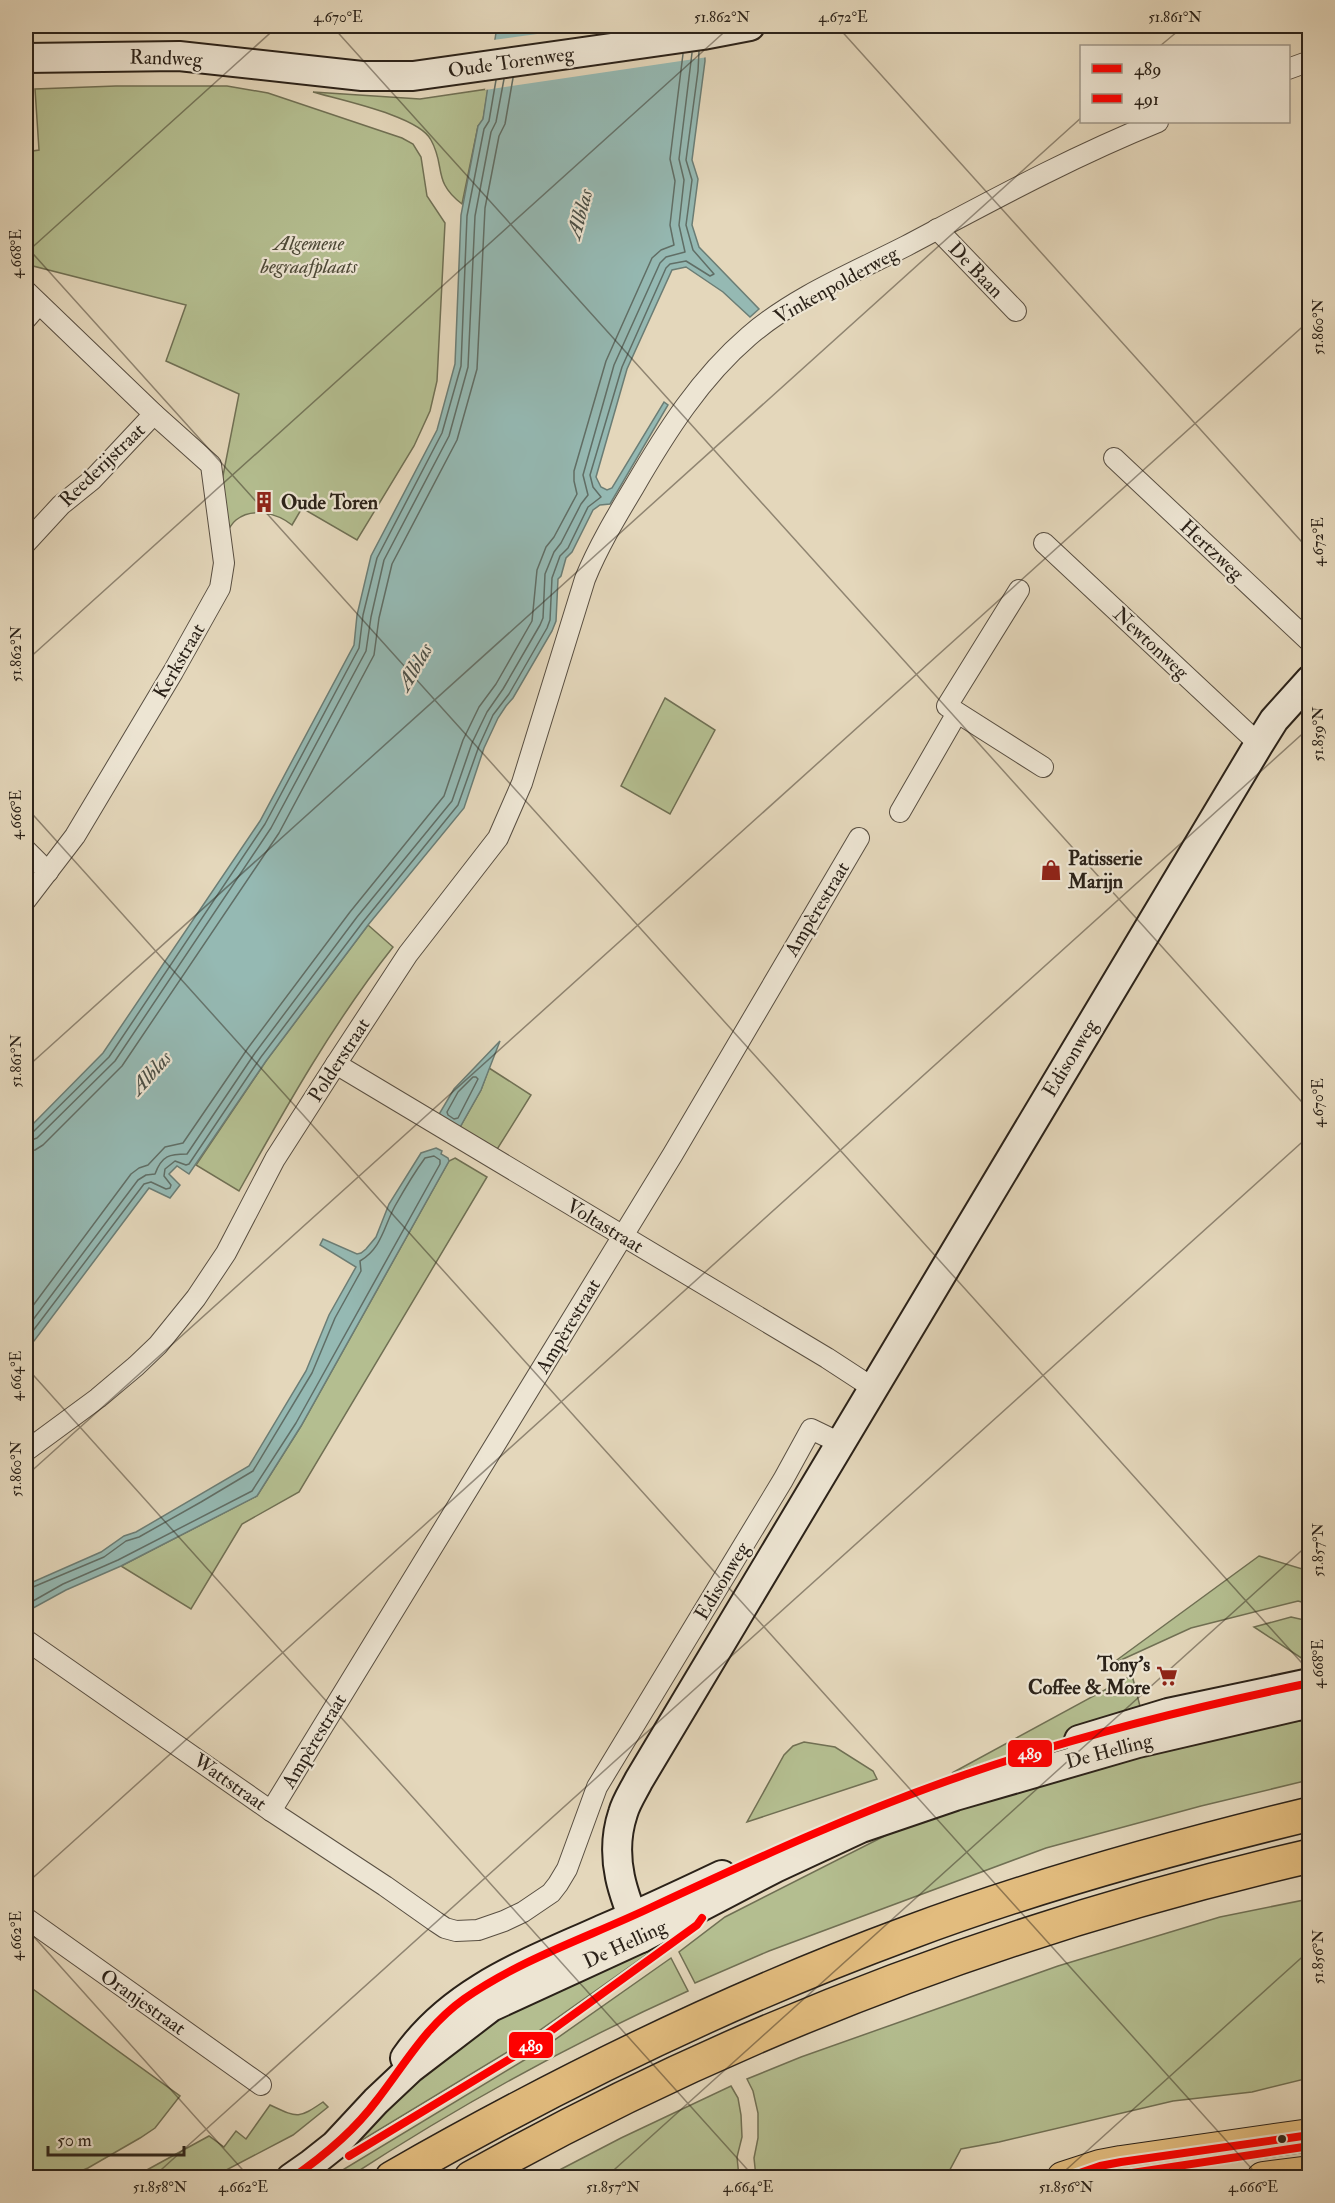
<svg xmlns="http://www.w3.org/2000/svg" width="1335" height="2203" font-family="'IM FELL Double Pica',serif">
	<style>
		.green { fill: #b4be90; stroke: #707054; stroke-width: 1.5 }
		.water { fill: #95b9b3; stroke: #6b7d75; stroke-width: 1.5 }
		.pier { fill: #e4d7bb }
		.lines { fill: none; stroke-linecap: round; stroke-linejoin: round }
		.shore { stroke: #606e66; stroke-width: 1.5 }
		.street-casing { stroke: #594f42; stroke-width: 22 }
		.secondary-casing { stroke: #2b2219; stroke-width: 32 }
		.primary-casing { stroke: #2b2219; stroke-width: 34 }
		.highway-casing { stroke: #2b2219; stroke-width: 36 }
		.street { stroke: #ede5d3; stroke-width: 20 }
		.secondary { stroke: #ede5d3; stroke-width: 28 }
		.primary { stroke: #e2bc7e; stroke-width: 32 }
		.highway { stroke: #e2bc7e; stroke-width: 33 }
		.bus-1-casing { stroke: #ede5d3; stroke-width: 12 }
		.bus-2-casing { stroke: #ede5d3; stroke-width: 12 }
		.bus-1 { stroke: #f00; stroke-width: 8 }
		.bus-2 { stroke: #f00; stroke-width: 8 }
		.ticks { fill: none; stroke: #2b2219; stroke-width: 1.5; stroke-opacity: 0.45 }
		.bus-dot { fill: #2b2219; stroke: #ede5d3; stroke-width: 2 }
		.labels { text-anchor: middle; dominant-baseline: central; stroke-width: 4.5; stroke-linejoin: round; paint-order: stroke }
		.street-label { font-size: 20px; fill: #2b2219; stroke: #ede5d3 }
		.park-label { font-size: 20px; font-style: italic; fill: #4d4937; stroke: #ede5d3 }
		.poi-label { font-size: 20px; font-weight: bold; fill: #2b2219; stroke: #ede5d3; text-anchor: start }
		.water-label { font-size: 21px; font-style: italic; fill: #4b4f47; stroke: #ede5d3 }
		.line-badge { stroke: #ede5d3; stroke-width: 2 }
		.badge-label { font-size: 16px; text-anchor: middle; font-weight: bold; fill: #fff }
		.neatline { fill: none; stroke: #2b2219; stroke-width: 2 }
		.ticks-label { font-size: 15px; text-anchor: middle; fill: #2b2219 }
	</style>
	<rect width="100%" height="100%" fill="#e4d7bb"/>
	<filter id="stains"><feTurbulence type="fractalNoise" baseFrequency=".00333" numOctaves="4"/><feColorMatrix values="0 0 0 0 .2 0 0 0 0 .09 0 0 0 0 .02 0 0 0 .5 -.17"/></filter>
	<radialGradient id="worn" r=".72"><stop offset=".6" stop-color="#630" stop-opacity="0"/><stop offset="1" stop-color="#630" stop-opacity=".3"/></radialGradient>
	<g class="green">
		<path d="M116,86H227L268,93L402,138L413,144L421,157L427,196L445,223L437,381L430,411L414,446L357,540L302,508L292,525C277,513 252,507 236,520C231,524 228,530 225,536L220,491L239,394L166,361L186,305L33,266L26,258V152L39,150L35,89Z"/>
		<path d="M488,89L483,120L478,126L462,204C432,181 446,167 431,140C419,116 340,100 313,92L420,99Z"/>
		<polygon points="665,698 715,730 670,814 621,786"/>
		<path d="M368,925L393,947C333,1023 286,1107 239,1191L196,1165L266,1061Z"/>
		<polygon points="489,1068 531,1095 496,1151 459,1129 481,1090"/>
		<polygon points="455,1158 487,1177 299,1492 242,1524 191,1609 121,1566 257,1496 301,1426 449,1161"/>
		<polygon points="1259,1556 1309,1571 1309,1604 1298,1601 1191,1628 1110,1665"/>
		<polygon points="1291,1617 1309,1621 1309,1663 1254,1627"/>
		<polygon points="1132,1675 1142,1714 952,1773"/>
		<polygon points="1309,1720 1309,1780 1201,1806 1046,1848 769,1951 695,1983 679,1952 725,1917 920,1818 975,1797 1258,1726"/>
		<polygon points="804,1742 835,1747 873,1771 877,1779 747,1822 784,1755 793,1746"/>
		<polygon points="1309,1899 1309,2078 1252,2092 1173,2101 999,2142 961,2149 946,2177 756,2177 754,2158 758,2138 758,2113 753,2091 747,2079 801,2057 1058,1966 1220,1917"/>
		<polygon points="680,1931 519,2045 349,2148 417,2075 468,2033"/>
		<path d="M671,1958L688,1991C570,2044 457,2107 349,2177H331L536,2053Z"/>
		<polygon points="26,1984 180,2096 155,2128 140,2138 88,2168 66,2177 38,2177 26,2166"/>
		<polygon points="731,2086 738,2098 741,2115 742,2137 737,2157 739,2177 546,2177 621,2138"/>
		<path d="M323,2102L328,2107L293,2135L213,2177H134L209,2136L224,2147L236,2131L246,2139L270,2105C298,2118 298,2119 323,2102Z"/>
	</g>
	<g class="water">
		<polygon points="497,26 704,26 705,61 692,160 698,179 692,225 699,247 759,309 750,317 723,292 686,267 672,270 627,369 596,477 601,487 607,490 612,488 664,402 668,405 610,504 600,505 593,510 572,552 566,558 561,576 558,579 556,621 552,631 513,698 506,706 498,718 484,748 464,808 368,925 266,1061 189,1174 177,1166 169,1174 180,1185 170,1198 149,1188 34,1341 26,1347 26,1131 103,1053 260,821 354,645 357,615 371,556 437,430 455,364 461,215 478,126 483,119"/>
		<polygon points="500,1041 481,1090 459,1129 438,1116 454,1089"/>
		<polygon points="436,1148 442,1151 441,1154 448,1158 449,1161 301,1426 257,1496 121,1566 66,1590 26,1612 26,1585 101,1552 124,1536 136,1532 249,1466 306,1371 329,1315 356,1267 320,1245 323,1239 357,1254 361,1253 366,1249 376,1237 389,1204 421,1153"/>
	</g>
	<polygon class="pier" points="595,26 707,26 708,57 485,90 493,40"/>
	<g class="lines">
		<g class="shore">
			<polygon points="473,1077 476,1077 478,1079 458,1118 454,1119 448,1115 447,1112 458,1092"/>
			<polyline points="26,1135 32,1133 109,1057 265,824 359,648 363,615 377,558 442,433 461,366 467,216 484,129 489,121 496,80"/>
			<polyline points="26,1142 37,1138 115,1061 271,828 366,651 371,617 384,560 449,436 468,367 475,216 491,132 496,122 504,79"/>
			<polyline points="26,1151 35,1150 43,1145 122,1066 279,833 374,655 379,618 392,564 457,440 477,369 485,208 499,136 505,124 513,78"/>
			<polyline points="26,1315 131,1174 139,1168 148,1165 165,1147 183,1143 248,1048 350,912 444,796 463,740 479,707 496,684 532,621 537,570 546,547 554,537 577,494 574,481 574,471 606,361 652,258 661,250 674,245 670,225 675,181 670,159 683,54"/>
			<path d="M26,1329L138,1180L146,1175L155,1174C162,1155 170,1154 187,1154L255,1053L357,917L452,801L472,743L487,712L503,689L540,625L543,618L545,574L554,552L561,543L581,504L588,495L583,475L614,365L660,263L666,257L685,252L679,225L684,180L679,159L692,53"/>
			<polyline points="26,1340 144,1184 151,1182 166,1189 170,1188 171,1185 164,1176 165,1169 175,1161 186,1165 189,1164 261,1057 363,922 458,805 479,746 493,715 509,694 547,628 550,620 552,578 560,556 568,548 588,507 601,497 593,487 590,475 622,367 666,268 670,264 686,261 710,276 714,274 693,250 686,225 692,180 686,160 698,71 699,51"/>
			<path d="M26,1590L104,1557L126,1541L139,1537L201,1502L253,1471L312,1373L335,1318L361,1271L360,1261C382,1248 384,1226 395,1206C404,1190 414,1173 425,1158L434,1156L440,1160V1164L296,1423L252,1491L118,1560L63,1584L26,1605"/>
		</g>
		<defs>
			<g id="street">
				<polyline points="1288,69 1310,61"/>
				<polyline points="937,229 1016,311"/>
				<polyline points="26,291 154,414 211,465 224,563 220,588 173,672 75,836 26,900"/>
				<polyline points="26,319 39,304"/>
				<polyline points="1114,458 1310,642"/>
				<polyline points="26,543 61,505 92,480 154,414"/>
				<polyline points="1044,543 1259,744"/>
				<polyline points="1019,590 947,706 1043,767"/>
				<polyline points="900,812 957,713"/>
				<polyline points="26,850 48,872"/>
				<polyline points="336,1064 827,1358 873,1388"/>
				<path d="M26,1451L98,1398L136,1366L158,1345L196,1298L226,1253L275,1159L336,1064L408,954L498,838L522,783L585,579C598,547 616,517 634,487C666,432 700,378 749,336C794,297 853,273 906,246C989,202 1071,157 1158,122"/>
				<polyline points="26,1640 271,1811 385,1886 436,1922 445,1928 456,1931 478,1930 504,1921 523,1912 551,1893 558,1884 567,1869 597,1787 783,1480 811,1429 840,1443"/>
				<polyline points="271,1811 673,1154 859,838"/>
				<polyline points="26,1918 261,2085"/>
			</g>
			<g id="secondary">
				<polyline points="26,58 179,56 362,76 413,76 703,35 750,26"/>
				<polyline points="1079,1740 1168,1713 1310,1683"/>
				<path d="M641,1938C624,1897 608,1858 623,1813C626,1802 634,1790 639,1780L1259,744L1274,720L1310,680"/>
				<path d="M405,2058C452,1990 528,1963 601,1930C642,1913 682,1894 722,1875"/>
				<polyline points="291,2178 311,2164 335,2145 376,2101 410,2069 491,2007 641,1938 775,1868 861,1828 955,1796 1138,1743 1310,1703"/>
			</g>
			<g id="primary">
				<polyline points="1063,2178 1100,2166 1121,2162 1310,2135"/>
				<polyline points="1263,2178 1310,2172"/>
			</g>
			<g id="highway">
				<path d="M392,2178C558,2083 729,1999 908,1933C1039,1884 1174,1847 1310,1814"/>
				<path d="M471,2178C732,2031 1017,1924 1310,1856"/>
			</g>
		</defs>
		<use href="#street" class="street-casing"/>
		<use href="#secondary" class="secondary-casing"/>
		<use href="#primary" class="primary-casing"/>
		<use href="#highway" class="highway-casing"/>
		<use href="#street" class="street"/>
		<use href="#secondary" class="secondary"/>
		<use href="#primary" class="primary"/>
		<use href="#highway" class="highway"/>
		<defs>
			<g id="bus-1">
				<polyline points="349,2156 523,2051 697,1925 702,1918"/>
				<path d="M292,2178C324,2156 354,2131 377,2100C405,2064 426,2026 464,1999C521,1959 589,1937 652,1907C755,1859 859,1811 967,1774C1079,1735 1194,1707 1310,1683"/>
				<polyline points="1065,2178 1100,2166 1121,2162 1310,2135"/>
			</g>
			<polyline id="bus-2" points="1099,2178 1310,2146"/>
		</defs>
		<use href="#bus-1" class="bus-1-casing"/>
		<use href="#bus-2" class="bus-2-casing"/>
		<use href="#bus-1" class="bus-1"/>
		<use href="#bus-2" class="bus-2"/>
	</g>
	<path class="ticks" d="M332,26L1310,1111M837,26L1310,551M1160,46L1184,26M26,246L1310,1672M26,253L278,26M26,661L731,26M26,807L1260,2178M26,1068L1082,117M26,1367L755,2178M26,1476L1310,320M26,1884L1310,727M26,1928L250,2178M152,2178L1310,1135M605,2178L1310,1543M1057,2178L1310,1950"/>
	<defs>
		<symbol id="building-bare" viewBox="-9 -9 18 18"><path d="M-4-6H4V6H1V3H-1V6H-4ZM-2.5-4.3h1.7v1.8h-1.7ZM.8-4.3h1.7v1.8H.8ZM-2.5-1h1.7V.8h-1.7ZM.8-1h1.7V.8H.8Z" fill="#8f2418" stroke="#ede5d3" stroke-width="2.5" paint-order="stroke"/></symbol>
		<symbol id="shop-bare" viewBox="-9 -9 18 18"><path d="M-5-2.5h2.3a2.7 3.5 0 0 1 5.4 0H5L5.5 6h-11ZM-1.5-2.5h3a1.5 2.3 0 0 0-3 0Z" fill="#8f2418" stroke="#ede5d3" stroke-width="2.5" paint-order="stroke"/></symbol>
		<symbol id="supermarket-bare" viewBox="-9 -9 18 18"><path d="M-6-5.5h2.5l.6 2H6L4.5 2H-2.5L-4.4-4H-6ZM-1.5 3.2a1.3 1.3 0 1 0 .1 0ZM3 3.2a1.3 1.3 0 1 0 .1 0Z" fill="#8f2418" stroke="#ede5d3" stroke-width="2.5" paint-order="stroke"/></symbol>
	</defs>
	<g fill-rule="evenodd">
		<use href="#building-bare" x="249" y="487" width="30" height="30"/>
		<use href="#shop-bare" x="1036" y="855" width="30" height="30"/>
		<use href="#supermarket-bare" x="1152" y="1661" width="30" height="30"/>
	</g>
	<circle class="bus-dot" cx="1282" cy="2139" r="5"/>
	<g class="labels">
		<g class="street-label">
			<text transform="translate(166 58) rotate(2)">Randweg</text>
			<text transform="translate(511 62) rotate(-8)">Oude Torenweg</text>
			<text transform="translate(976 270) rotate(46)">De Baan</text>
			<text transform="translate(836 285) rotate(-29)">Vinkenpolderweg</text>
			<text transform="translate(102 465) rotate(-44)">Reederijstraat</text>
			<text transform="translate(1212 550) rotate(43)">Hertzweg</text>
			<text transform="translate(1151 643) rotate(43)">Newtonweg</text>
			<text transform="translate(179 661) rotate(-60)">Kerkstraat</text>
			<text transform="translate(817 909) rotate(-59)">Ampèrestraat</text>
			<text transform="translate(1070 1058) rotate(-59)">Edisonweg</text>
			<text transform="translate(339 1060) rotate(-57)">Polderstraat</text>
			<text transform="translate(605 1226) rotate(31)">Voltastraat</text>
			<text transform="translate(568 1326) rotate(-59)">Ampèrestraat</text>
			<text transform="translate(722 1581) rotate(-59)">Edisonweg</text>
			<text transform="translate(314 1741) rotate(-59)">Ampèrestraat</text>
			<text transform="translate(1109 1751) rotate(-15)">De Helling</text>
			<text transform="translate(230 1782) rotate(35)">Wattstraat</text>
			<text transform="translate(625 1944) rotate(-25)">De Helling</text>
			<text transform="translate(143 2002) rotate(35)">Oranjestraat</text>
		</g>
		<g class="park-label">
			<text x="309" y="243">Algemene<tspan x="309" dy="23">begraafplaats</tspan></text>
		</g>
		<g class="poi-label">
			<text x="281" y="502">Oude Toren</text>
			<text x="1068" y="858">Patisserie<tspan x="1068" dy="23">Marijn</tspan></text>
			<text x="1150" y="1664" text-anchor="end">Tony's<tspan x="1150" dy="23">Coffee &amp; More</tspan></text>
		</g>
		<g class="water-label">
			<text transform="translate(580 214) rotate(-75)">Alblas</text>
			<text transform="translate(415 667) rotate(-60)">Alblas</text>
			<text transform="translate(151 1073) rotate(-48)">Alblas</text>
		</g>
	</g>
	<g class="line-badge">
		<rect x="1007" y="1739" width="46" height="29" rx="6" fill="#f00"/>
		<rect x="508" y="2031" width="46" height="28" rx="6" fill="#f00"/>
	</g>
	<g class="badge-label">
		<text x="1030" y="1759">489</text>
		<text x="531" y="2051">489</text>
	</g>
	<rect width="1335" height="2203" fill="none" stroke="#e4d7bb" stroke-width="66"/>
	<rect x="1080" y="45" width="210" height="78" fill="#ede5d3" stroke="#9f9789" stroke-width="1.5"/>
	<rect x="1092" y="64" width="30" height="9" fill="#ff0000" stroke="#9f9789" stroke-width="1.5"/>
	<text x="1134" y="75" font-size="18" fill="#2b2219">489</text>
	<rect x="1092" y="94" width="30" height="9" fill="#ff0000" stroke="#9f9789" stroke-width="1.5"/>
	<text x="1134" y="105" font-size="18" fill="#2b2219">491</text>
	<path d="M48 2146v9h136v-9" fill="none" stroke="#2b2219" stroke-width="3"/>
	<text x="57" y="2146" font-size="18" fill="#2b2219" stroke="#ede5d3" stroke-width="4.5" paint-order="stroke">50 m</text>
	<rect x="33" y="33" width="1269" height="2137" class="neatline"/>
	<g class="ticks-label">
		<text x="338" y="22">4.670°E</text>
		<text x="722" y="22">51.862°N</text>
		<text x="843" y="22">4.672°E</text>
		<text x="1175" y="22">51.861°N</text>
		<text transform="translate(16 254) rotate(-90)" y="5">4.668°E</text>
		<text transform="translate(1318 327) rotate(-90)" y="5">51.860°N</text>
		<text transform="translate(1318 542) rotate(-90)" y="5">4.672°E</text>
		<text transform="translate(16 654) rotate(-90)" y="5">51.862°N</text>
		<text transform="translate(1318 734) rotate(-90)" y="5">51.859°N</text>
		<text transform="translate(16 815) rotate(-90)" y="5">4.666°E</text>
		<text transform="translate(16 1061) rotate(-90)" y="5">51.861°N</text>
		<text transform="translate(1318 1103) rotate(-90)" y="5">4.670°E</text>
		<text transform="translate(16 1376) rotate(-90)" y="5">4.664°E</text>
		<text transform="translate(16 1469) rotate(-90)" y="5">51.860°N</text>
		<text transform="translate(1318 1550) rotate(-90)" y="5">51.857°N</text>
		<text transform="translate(1318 1664) rotate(-90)" y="5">4.668°E</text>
		<text transform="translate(16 1936) rotate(-90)" y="5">4.662°E</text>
		<text transform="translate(1318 1957) rotate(-90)" y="5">51.856°N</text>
		<text x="160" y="2192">51.858°N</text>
		<text x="243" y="2192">4.662°E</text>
		<text x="613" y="2192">51.857°N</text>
		<text x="748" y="2192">4.664°E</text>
		<text x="1066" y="2192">51.856°N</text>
		<text x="1253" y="2192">4.666°E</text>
	</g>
	<rect width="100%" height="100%" filter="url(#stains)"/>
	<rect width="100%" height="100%" fill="url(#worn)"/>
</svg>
